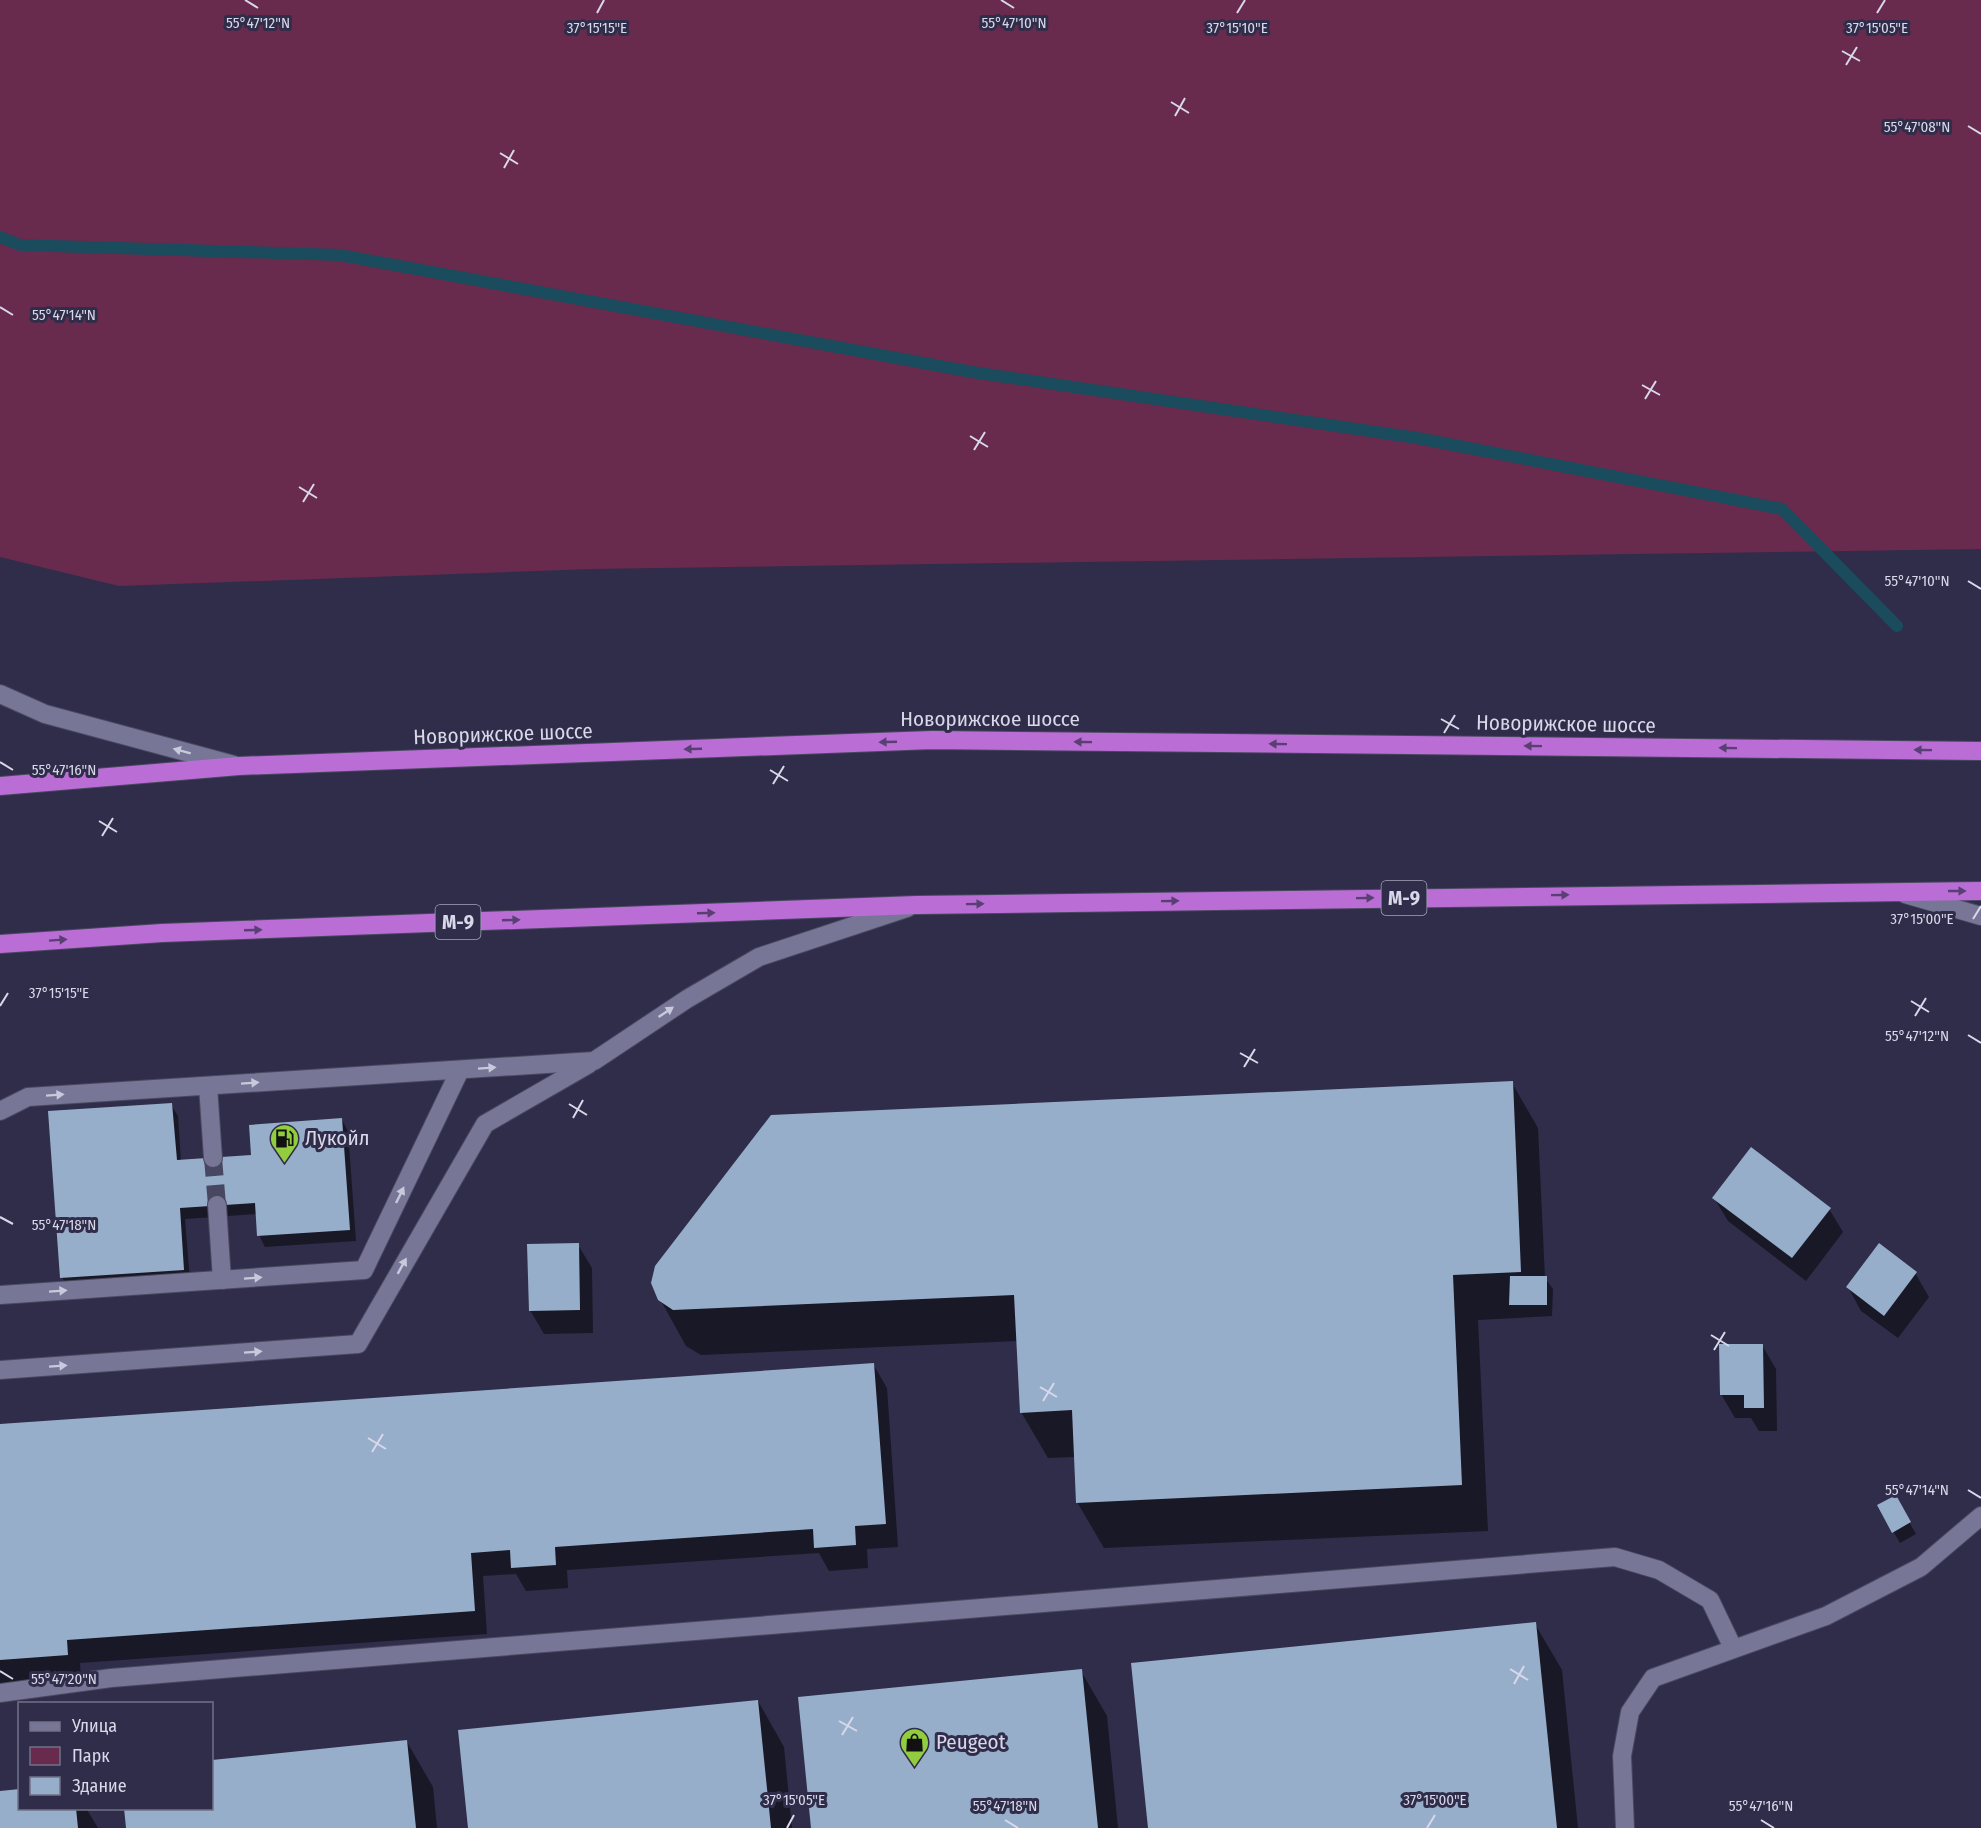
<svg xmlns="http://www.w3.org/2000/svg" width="1981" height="1828" font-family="'Fira Sans Condensed',sans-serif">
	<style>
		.green { fill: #682b4d }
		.shadow { fill: #0007 }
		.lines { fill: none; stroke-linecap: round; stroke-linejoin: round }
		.stream { stroke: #1a4c5d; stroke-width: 12 }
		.building { fill: #97aecb }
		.minor-tunnel { stroke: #484761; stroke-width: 18; stroke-dasharray: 18 9; stroke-linecap: butt }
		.minor-casing { stroke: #49485f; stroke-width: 20 }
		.highway-casing { stroke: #49485f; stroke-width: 20 }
		.minor { stroke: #777696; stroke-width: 18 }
		.highway { stroke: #bb6dd6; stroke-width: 18 }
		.oneway { fill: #594073 }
		.oneway2 { fill: #c9c9dd }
		.ticks { fill: none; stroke: #d8d8ea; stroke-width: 2 }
		.labels { text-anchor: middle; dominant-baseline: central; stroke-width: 6; stroke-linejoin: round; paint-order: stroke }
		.shield { fill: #2f2d49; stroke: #a5a5ba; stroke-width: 1.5 }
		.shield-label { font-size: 20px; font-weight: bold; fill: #d8d8ea }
		.street-label { font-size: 21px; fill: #d8d8ea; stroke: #2f2d49 }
		.poi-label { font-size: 21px; fill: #d8d8ea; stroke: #2f2d49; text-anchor: start }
		.ticks-label { font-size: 15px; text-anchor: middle; fill: #d8d8ea; stroke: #2f2d49; stroke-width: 6; stroke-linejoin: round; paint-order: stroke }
	</style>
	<rect width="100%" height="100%" fill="#2f2d49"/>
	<polygon class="green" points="0,0 1981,0 1981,549 591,569 119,586 0,557"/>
	<g class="shadow">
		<polygon points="1512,1083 1538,1128 1545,1278 1553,1289 1552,1316 1478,1320 1488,1531 1104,1548 1077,1502 1075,1457 1048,1458 1021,1412 1018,1341 701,1355 686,1346 660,1299"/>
		<polygon points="171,1105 178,1116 181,1162 253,1157 342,1120 348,1131 356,1241 265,1247 259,1235 257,1214 185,1219 190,1281 68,1289 62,1277"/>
		<polygon points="1714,1198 1829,1209 1843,1232 1806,1281 1728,1221"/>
		<polygon points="578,1245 592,1268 593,1333 544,1334 530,1310"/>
		<polygon points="1915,1273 1929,1297 1898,1338 1861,1311 1848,1287"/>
		<polygon points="1762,1345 1776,1369 1777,1431 1759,1431 1751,1418 1735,1418 1721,1394"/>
		<polygon points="873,1364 887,1388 898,1547 867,1549 868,1568 829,1571 819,1553 567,1570 568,1588 526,1591 516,1574 483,1576 487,1634 80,1663 81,1678 0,1684 0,1426"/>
		<polygon points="1895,1497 1916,1534 1900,1543 1879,1506"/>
		<polygon points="1535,1624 1562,1670 1578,1828 1149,1828"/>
		<polygon points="1081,1671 1107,1716 1118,1828 813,1828"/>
		<polygon points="758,1701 784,1747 792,1828 469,1828"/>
		<polygon points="407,1742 433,1787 437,1828 128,1828 212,1808 212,1761"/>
		<polygon points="0,1792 20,1808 86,1808 98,1828 0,1828"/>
	</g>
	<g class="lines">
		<polyline class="stream" points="0,237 20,245 340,255 972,372 1417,438 1782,509 1897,626"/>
	</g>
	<g class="building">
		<polygon points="1513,1081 1521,1272 1453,1275 1462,1485 1076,1503 1072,1410 1020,1413 1014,1295 673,1310 658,1300 651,1283 655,1266 771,1115"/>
		<polygon points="172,1103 177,1160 251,1155 249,1125 342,1118 350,1230 257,1236 255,1203 180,1208 184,1270 60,1278 48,1111"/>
		<polygon points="1751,1147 1831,1208 1792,1258 1712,1198"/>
		<polygon points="579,1243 580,1310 529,1311 527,1244"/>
		<polygon points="1879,1243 1917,1272 1884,1316 1846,1287"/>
		<polygon points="1510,1276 1547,1276 1547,1305 1509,1305"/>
		<polygon points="1719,1344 1763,1344 1764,1408 1744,1408 1744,1395 1720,1395"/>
		<polygon points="874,1363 886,1524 855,1526 856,1545 814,1548 813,1529 555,1547 556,1565 511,1568 510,1550 471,1553 475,1611 67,1640 68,1655 0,1660 0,1424"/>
		<polygon points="1896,1495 1911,1522 1892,1533 1877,1505"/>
		<polygon points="1536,1622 1557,1828 1148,1828 1131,1663"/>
		<polygon points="1082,1669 1098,1828 811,1828 798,1697"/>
		<polygon points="758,1700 771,1828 468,1828 458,1730"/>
		<polygon points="407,1740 416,1828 126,1828 124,1808 212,1808 212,1760"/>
		<polygon points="20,1789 20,1808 76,1808 78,1828 0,1828 0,1791"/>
	</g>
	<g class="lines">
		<polyline class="minor-tunnel" points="213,1158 217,1205"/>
		<defs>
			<g id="minor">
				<polyline points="0,694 45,714 234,765"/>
				<polyline points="1905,894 1981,916"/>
				<polyline points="208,1086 213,1158"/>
				<polyline points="0,1111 28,1097 594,1061 687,999 759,957 907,908"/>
				<polyline points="217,1205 222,1280"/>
				<polyline points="0,1295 364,1270 460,1070"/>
				<polyline points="0,1370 358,1344 485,1124 589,1064"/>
				<polyline points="0,1693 111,1678 1615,1557 1659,1570 1710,1600 1733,1648"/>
				<polyline points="1625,1828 1622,1756 1630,1712 1653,1678 1826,1616 1921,1567 1981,1516"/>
			</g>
			<g id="highway">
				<polyline points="0,786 239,766 932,740 1981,751"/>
				<polyline points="0,944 162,933 917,905 1981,891"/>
			</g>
		</defs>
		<use href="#minor" class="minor-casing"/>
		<use href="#highway" class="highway-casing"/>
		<use href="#minor" class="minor"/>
		<use href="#highway" class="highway"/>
	</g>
	<defs><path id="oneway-solid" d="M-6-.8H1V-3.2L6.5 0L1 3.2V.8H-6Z" transform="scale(1.5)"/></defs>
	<g class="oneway">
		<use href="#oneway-solid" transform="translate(888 742) rotate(178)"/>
		<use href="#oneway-solid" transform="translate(1083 742) rotate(-179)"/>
		<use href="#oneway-solid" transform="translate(1278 744) rotate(-179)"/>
		<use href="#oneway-solid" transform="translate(1533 746) rotate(-179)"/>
		<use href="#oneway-solid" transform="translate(1728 748) rotate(-179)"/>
		<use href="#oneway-solid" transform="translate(693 749) rotate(178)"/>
		<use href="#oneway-solid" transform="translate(1923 750) rotate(-179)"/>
		<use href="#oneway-solid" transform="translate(1957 891)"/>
		<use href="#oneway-solid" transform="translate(1560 895) rotate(-1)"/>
		<use href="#oneway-solid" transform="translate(1365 898) rotate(-1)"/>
		<use href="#oneway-solid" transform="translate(1170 901) rotate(-1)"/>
		<use href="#oneway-solid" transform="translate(975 904) rotate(-1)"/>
		<use href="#oneway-solid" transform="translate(706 913) rotate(-2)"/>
		<use href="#oneway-solid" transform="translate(511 920) rotate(-2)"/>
		<use href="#oneway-solid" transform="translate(253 930) rotate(-2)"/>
		<use href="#oneway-solid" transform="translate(58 940) rotate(-4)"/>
	</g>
	<g class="oneway2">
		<use href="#oneway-solid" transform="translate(182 751) rotate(-165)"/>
		<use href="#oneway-solid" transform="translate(666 1012) rotate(-34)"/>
		<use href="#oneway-solid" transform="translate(487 1068) rotate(-4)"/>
		<use href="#oneway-solid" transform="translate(250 1083) rotate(-4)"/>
		<use href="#oneway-solid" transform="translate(55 1095) rotate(-4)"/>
		<use href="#oneway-solid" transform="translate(400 1195) rotate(-64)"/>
		<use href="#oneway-solid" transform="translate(402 1266) rotate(-61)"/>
		<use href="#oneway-solid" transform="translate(253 1278) rotate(-4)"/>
		<use href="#oneway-solid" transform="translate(58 1291) rotate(-4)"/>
		<use href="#oneway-solid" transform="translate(253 1352) rotate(-4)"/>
		<use href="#oneway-solid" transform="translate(58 1366) rotate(-4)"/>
	</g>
	<path class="ticks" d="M245,0L258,8M1001,0L1014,8M597,13L604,0M1237,13L1245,0M1877,13L1885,0M1842,51L1860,61M1846,65L1857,47M1171,102L1189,113M1175,116L1185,98M1968,126L1981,134M500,153L518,164M504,168L514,150M0,307L13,315M1642,385L1660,395M1645,399L1656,381M970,436L988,447M974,450L985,432M299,487L317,498M303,502L314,484M1968,581L1981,589M1441,719L1459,729M1444,733L1455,715M0,762L13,770M770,770L788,781M773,784L784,766M99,821L117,832M102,836L113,818M1973,919L1981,906M1911,1001L1929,1012M0,1006L8,993M1915,1016L1926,998M1968,1035L1981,1043M1240,1053L1258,1063M1244,1067L1255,1049M569,1104L587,1115M573,1118L583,1100M0,1217L13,1224M1711,1335L1729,1346M1714,1350L1725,1332M1040,1387L1057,1397M1043,1401L1054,1383M368,1438L386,1449M372,1452L383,1434M1968,1490L1981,1498M1510,1669L1528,1680M0,1671L13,1679M1514,1684L1524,1666M839,1721L857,1731M842,1735L853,1717M1005,1820L1018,1828M1761,1820L1774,1828M787,1828L794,1815M1427,1828L1435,1815"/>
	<defs>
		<symbol id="fuel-pin" viewBox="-11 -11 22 30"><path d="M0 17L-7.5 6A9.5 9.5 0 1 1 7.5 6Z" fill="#92cd3f" stroke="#2f2d49"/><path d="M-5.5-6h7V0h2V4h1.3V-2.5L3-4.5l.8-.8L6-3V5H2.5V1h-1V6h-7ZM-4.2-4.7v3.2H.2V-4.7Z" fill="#111"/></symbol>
		<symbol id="shop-pin" viewBox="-11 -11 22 30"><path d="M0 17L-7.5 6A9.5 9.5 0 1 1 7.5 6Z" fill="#92cd3f" stroke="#2f2d49"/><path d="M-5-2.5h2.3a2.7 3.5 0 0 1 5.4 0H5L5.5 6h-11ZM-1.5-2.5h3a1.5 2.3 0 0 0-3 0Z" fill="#111"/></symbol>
	</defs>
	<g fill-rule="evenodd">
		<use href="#fuel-pin" x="268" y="1122" width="33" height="45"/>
		<use href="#shop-pin" x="898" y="1726" width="33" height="45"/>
	</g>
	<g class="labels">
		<g class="shield">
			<rect x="1381.5" y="881" width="45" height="34" rx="4.5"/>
			<rect x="435.5" y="905" width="45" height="34" rx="4.5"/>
		</g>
		<g class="shield-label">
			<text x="1404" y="898">М-9</text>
			<text x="458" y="922">М-9</text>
		</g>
		<g class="street-label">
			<text x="990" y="719">Новорижское шоссе</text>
			<text transform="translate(1566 724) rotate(1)">Новорижское шоссе</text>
			<text transform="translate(503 734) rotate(-2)">Новорижское шоссе</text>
		</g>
		<g class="poi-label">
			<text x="305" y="1138">Лукойл</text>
			<text x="936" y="1742">Peugeot</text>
		</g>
	</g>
	<g class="ticks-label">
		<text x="258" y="28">55°47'12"N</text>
		<text x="1014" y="28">55°47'10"N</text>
		<text x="597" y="33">37°15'15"E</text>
		<text x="1237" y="33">37°15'10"E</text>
		<text x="1877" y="33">37°15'05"E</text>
		<text x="1917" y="132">55°47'08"N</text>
		<text x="64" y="320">55°47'14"N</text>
		<text x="1917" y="586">55°47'10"N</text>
		<text x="64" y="775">55°47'16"N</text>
		<text x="1922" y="924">37°15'00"E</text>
		<text x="59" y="998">37°15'15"E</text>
		<text x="1917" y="1041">55°47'12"N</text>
		<text x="64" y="1230">55°47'18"N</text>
		<text x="1917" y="1495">55°47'14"N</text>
		<text x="64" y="1684">55°47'20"N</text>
		<text x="794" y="1805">37°15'05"E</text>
		<text x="1435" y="1805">37°15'00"E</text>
		<text x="1005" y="1811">55°47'18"N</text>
		<text x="1761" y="1811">55°47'16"N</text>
	</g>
	<rect x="18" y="1702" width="195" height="108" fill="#2f2d49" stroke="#737189" stroke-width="1.5"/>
	<rect x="30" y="1722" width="30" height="9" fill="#777696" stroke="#737189" stroke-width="1.5"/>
	<text x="72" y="1732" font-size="18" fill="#d8d8ea">Улица</text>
	<rect x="30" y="1747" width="30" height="18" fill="#682b4d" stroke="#737189" stroke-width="1.5"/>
	<text x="72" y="1762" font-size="18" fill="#d8d8ea">Парк</text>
	<rect x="30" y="1777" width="30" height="18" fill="#97aecb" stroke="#737189" stroke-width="1.5"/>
	<text x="72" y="1792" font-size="18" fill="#d8d8ea">Здание</text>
</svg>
